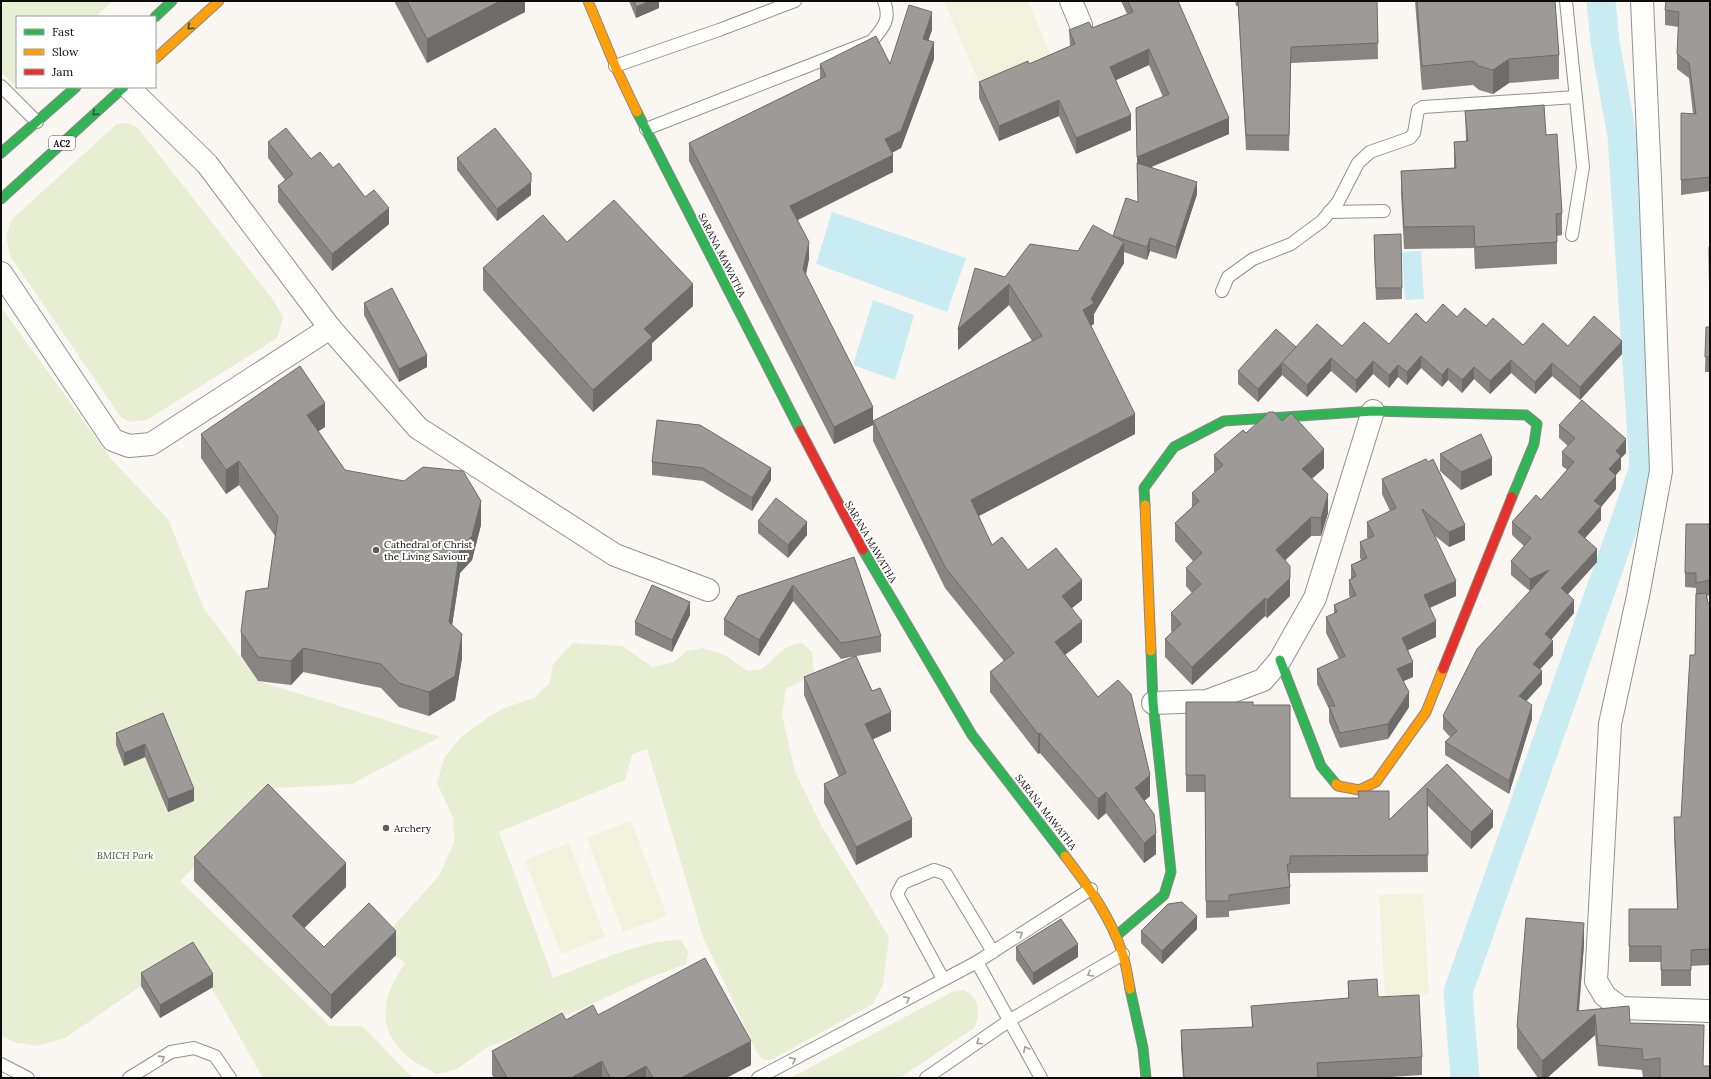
<svg xmlns="http://www.w3.org/2000/svg" width="1711" height="1079" font-family="Lora,serif">
	<style>
		.green { fill: #e8eed2 }
		.pitch { fill: #f1f2db }
		.water { fill: #c8ecf2 }
		.lines { fill: none; stroke-linecap: round; stroke-linejoin: round }
		.canal { stroke: #c8ecf2; stroke-width: 29 }
		.lane-casing { stroke: #93918f; stroke-width: 14 }
		.street-casing { stroke: #93918f; stroke-width: 24 }
		.fast-casing { stroke: #8a8886; stroke-width: 11 }
		.slow-casing { stroke: #8a8886; stroke-width: 11 }
		.jam-casing { stroke: #8a8886; stroke-width: 11 }
		.lane { stroke: #fefefd; stroke-width: 12 }
		.street { stroke: #fefefd; stroke-width: 22 }
		.fast { stroke: #30b455; stroke-width: 9 }
		.slow { stroke: #ff9f0a; stroke-width: 9 }
		.jam { stroke: #e5322d; stroke-width: 9 }
		.wall { fill: #878482 }
		.shaded-wall { fill: #6e6c6a }
		.building { fill: #9d9a97; stroke: #6e6c6a }
		.oneway { stroke: #1e6030 }
		.oneway2 { stroke: #9d9d9d }
		.poi-dot { fill: #5f5e5c; stroke: #fff; stroke-width: 1.5 }
		.labels { text-anchor: middle; dominant-baseline: central; stroke-width: 4; stroke-linejoin: round; paint-order: stroke }
		.shield { fill: #fff; stroke: #555; stroke-width: 1 }
		.shield-label { font-size: 9px; font-weight: bold; fill: #0c0c0c }
		.street-label { font-size: 10px; fill: #0c0c0c; stroke: #fff }
		.poi-label { font-size: 10px; fill: #0c0c0c; stroke: #fff; text-anchor: start }
		.park-label { font-size: 10px; font-style: italic; fill: #3a6120; stroke: #fff }
	</style>
	<rect width="100%" height="100%" fill="#faf6f1"/>
	<g class="green">
		<polygon points="1,1 113,1 95,17 17,17 17,87 1,72"/>
		<polygon points="128,123 137,127 274,301 283,318 277,338 147,420 129,422 120,416 10,256 6,236 12,219 117,124"/>
		<polygon points="1,307 111,459 168,519 203,607 258,681 440,737 352,784 276,788 180,881 330,1026 362,1026 413,1078 263,1078 193,955 141,986 65,1038 38,1046 13,1042 1,1035"/>
		<path d="M573,643L622,646L653,667L674,662L687,651L703,648L725,655L748,671C753,670 760,670 763,668C779,656 779,647 802,643L812,652L814,674L786,689L782,715L795,771L821,825L889,937L883,985L873,1004L771,1060H763L757,1053L703,937L647,749L632,755L625,780L499,832L553,978C594,963 638,941 681,940L688,952L686,964L649,978L551,1022L486,1048L457,1069L436,1074C427,1068 415,1063 407,1056C374,1027 383,996 405,963L381,940L439,876L454,842L453,818L437,783L444,758L461,737L489,717L504,708L534,698L550,683L553,664Z"/>
		<path d="M964,990C979,998 982,1013 974,1028L900,1078H790L954,991Z"/>
	</g>
	<g class="pitch">
		<polygon points="944,1 1028,1 1052,59 981,87"/>
		<polygon points="631,821 667,916 623,932 587,838"/>
		<polygon points="569,843 605,937 561,954 525,860"/>
		<polygon points="1423,893 1429,994 1385,996 1379,895"/>
	</g>
	<g class="water">
		<polygon points="832,212 966,258 947,312 816,264"/>
		<polygon points="1421,251 1424,299 1405,300 1402,252"/>
		<polygon points="873,300 914,315 895,380 853,365"/>
	</g>
	<g class="lines">
		<polyline class="canal" points="1465,1078 1458,992 1644,468 1622,136 1605,42 1601,1"/>
		<defs>
			<g id="lane">
				<polyline points="1566,1 1583,167 1572,235"/>
				<polyline points="615,66 719,30 795,1"/>
				<polyline points="1,86 37,122"/>
				<path d="M646,129L872,41C884,27 891,19 884,1"/>
				<polyline points="1329,212 1384,211"/>
				<polyline points="1222,291 1228,277 1253,259 1291,244 1322,221 1338,202 1358,163 1370,152 1410,138 1414,133 1418,110 1423,107 1576,97"/>
				<polyline points="977,962 1041,1078"/>
				<polyline points="943,979 897,894 903,883 934,870 946,874 993,952"/>
				<polyline points="1,1064 28,1078"/>
				<polyline points="129,1078 171,1052 194,1048 215,1056 230,1078"/>
				<polyline points="758,1078 977,962 1091,889"/>
				<polyline points="926,1078 1010,1020 1123,954"/>
			</g>
			<g id="street">
				<polyline points="1071,1 1081,25"/>
				<polyline points="1642,1 1650,179 1661,471 1638,596 1610,724 1596,981 1605,996 1621,1008 1710,1011"/>
				<polyline points="128,87 207,164 330,328 418,428 615,555 708,590"/>
				<polyline points="1,273 113,440 129,446 151,444 330,328"/>
				<polyline points="1153,703 1207,701 1263,680 1280,660 1315,598 1373,411"/>
			</g>
			<g id="fast">
				<polyline points="155,17 172,1"/>
				<polyline points="637,112 800,430"/>
				<polyline points="1,153 76,87"/>
				<polyline points="1,199 124,87"/>
				<polyline points="1145,505 1144,488 1174,447 1224,421 1373,411 1526,415 1537,424 1534,444 1512,497"/>
				<polyline points="863,550 972,735 1065,856"/>
				<polyline points="1280,660 1321,766 1336,784"/>
				<polyline points="1116,936 1164,895 1171,872 1153,703 1151,651"/>
				<polyline points="1130,989 1143,1048 1146,1078"/>
			</g>
			<g id="slow">
				<polyline points="588,1 615,66 637,112"/>
				<polyline points="155,59 219,1"/>
				<polyline points="1145,505 1151,651"/>
				<polyline points="1336,784 1338,786 1359,790 1376,782 1426,712 1443,669"/>
				<path d="M1065,856C1088,886 1110,916 1122,952C1126,964 1128,977 1130,989"/>
			</g>
			<g id="jam">
				<polyline points="800,430 863,550"/>
				<polyline points="1443,669 1512,497"/>
			</g>
		</defs>
		<use href="#lane" class="lane-casing"/>
		<use href="#street" class="street-casing"/>
		<use href="#fast" class="fast-casing"/>
		<use href="#slow" class="slow-casing"/>
		<use href="#jam" class="jam-casing"/>
		<use href="#lane" class="lane"/>
		<use href="#street" class="street"/>
		<use href="#fast" class="fast"/>
		<use href="#slow" class="slow"/>
		<use href="#jam" class="jam"/>
	</g>
	<g class="wall">
		<polygon points="394,1 525,1 525,12 427,63"/>
		<polygon points="629,1 659,1 659,8 636,18"/>
		<polygon points="1121,1 1178,1 1229,134 1151,167 1197,194 1176,259 1150,251 1147,260 1124,252 1124,263 1094,314 1094,324 1091,325 1135,434 979,516 992,545 1028,570 1082,600 1072,608 1082,642 1065,655 1150,796 1144,801 1156,854 1144,863 1106,813 1098,820 1040,753 1038,754 990,692 990,672 1004,661 945,588 873,441 873,425 834,444 689,161 689,143 820,79 820,64 890,64 932,30 928,40 934,59 901,148 892,153 893,172 797,220 809,259 806,275 873,421 1032,341 1009,305 958,350 1005,277 1078,251 1113,236 1138,201 1136,108 1163,97 1149,65 1115,80 1131,130 1076,154 1059,116 999,141 979,98 979,82 1029,64 1070,46 1069,30 1092,28 1127,14"/>
		<polygon points="1235,1 1377,1 1378,59 1291,63 1289,151 1246,150 1238,6 1236,6"/>
		<polygon points="1415,1 1555,1 1559,55 1559,79 1509,83 1493,94 1479,90 1473,85 1422,90"/>
		<polygon points="1710,1 1710,191 1681,195 1681,113 1693,114 1689,78 1677,69 1677,54 1679,27 1665,25 1665,10"/>
		<polygon points="1465,111 1546,135 1562,213 1562,235 1557,236 1557,264 1475,269 1474,248 1404,249 1401,193 1401,171 1454,168 1454,142 1466,141"/>
		<polygon points="268,142 333,168 365,197 389,224 332,271 278,202 278,186 285,180 268,158"/>
		<polygon points="457,158 531,195 497,221 457,170"/>
		<polygon points="567,242 693,306 652,343 652,360 593,412 483,290 483,268"/>
		<polygon points="1374,246 1402,288 1402,299 1376,300"/>
		<polygon points="1710,247 1710,375 1710,372 1705,372 1706,327 1709,327"/>
		<polygon points="364,303 427,367 399,382 364,315"/>
		<polygon points="1457,317 1486,326 1523,345 1568,346 1622,354 1580,400 1552,376 1535,394 1511,373 1490,394 1474,379 1462,393 1448,380 1442,387 1421,368 1407,385 1398,377 1389,388 1373,374 1356,393 1331,371 1307,397 1282,375 1258,402 1238,384 1238,371 1296,347 1389,344 1426,323"/>
		<polygon points="1559,425 1626,453 1621,458 1621,469 1616,475 1616,489 1601,507 1601,520 1585,538 1597,562 1568,594 1574,613 1551,640 1553,655 1540,669 1542,684 1526,701 1532,719 1509,794 1445,755 1445,742 1450,737 1443,729 1443,716 1530,591 1511,575 1511,561 1524,546 1512,535 1512,522 1541,500 1567,470 1562,466 1562,452 1568,446 1559,438"/>
		<polygon points="325,427 318,431 345,470 481,525 472,560 460,573 452,625 462,658 455,700 429,716 399,707 381,688 303,672 291,685 258,681 241,656 241,632 268,588 275,536 239,485 226,494 201,458 201,434"/>
		<polygon points="1246,433 1324,468 1312,479 1328,513 1321,536 1311,536 1285,560 1290,596 1267,618 1265,616 1192,685 1165,657 1165,639 1172,632 1171,631 1171,613 1192,593 1186,586 1186,568 1193,561 1175,541 1175,523 1192,508 1192,493 1214,473 1214,455"/>
		<polygon points="1440,454 1492,475 1461,490 1440,471"/>
		<polygon points="652,462 771,468 771,480 752,511 703,481 652,475"/>
		<polygon points="1382,479 1465,540 1449,547 1434,535 1456,596 1430,608 1436,637 1408,650 1413,677 1403,681 1409,707 1388,739 1340,748 1329,722 1329,709 1317,684 1317,669 1339,659 1326,633 1326,617 1334,614 1334,605 1350,598 1349,595 1349,580 1351,579 1351,565 1361,560 1360,558 1360,542 1368,539 1367,537 1367,522 1390,511 1382,494"/>
		<polygon points="1710,505 1710,595 1707,596 1708,603 1710,603 1710,965 1691,966 1691,986 1661,986 1661,962 1629,962 1629,909 1677,909 1674,833 1674,817 1681,817 1695,655 1696,588 1685,587 1685,573 1710,524"/>
		<polygon points="758,521 807,535 788,558 758,533"/>
		<polygon points="854,557 881,636 881,652 856,656 891,731 873,739 912,837 856,865 824,803 824,784 839,777 804,695 804,677 856,656 841,659 793,601 759,656 724,635 724,619 738,596"/>
		<polygon points="690,615 672,652 635,635 635,622"/>
		<polygon points="1186,702 1253,705 1290,798 1389,820 1447,764 1493,827 1471,849 1427,805 1428,872 1290,873 1290,881 1289,881 1290,887 1290,904 1229,911 1229,917 1206,918 1205,792 1186,792"/>
		<polygon points="163,713 194,801 168,812 145,757 124,766 116,745 116,733"/>
		<polygon points="194,857 346,887 304,928 324,947 396,955 331,1019 194,881"/>
		<polygon points="1197,929 1162,964 1141,943 1141,931"/>
		<polygon points="1584,944 1579,1011 1630,1023 1703,1066 1710,1078 1643,1078 1642,1070 1598,1066 1595,1035 1547,1078 1538,1078 1517,1048 1517,1027"/>
		<polygon points="1016,947 1078,957 1033,985 1016,960"/>
		<polygon points="141,973 213,987 160,1018 141,986"/>
		<polygon points="1348,981 1378,997 1422,1057 1422,1075 1375,1078 1183,1078 1181,1048 1181,1030 1252,1027 1251,1006 1348,998"/>
		<polygon points="598,1015 751,1065 726,1078 494,1078 492,1075 492,1051 566,1020"/>
	</g>
	<g class="shaded-wall">
		<polygon points="500,1 525,1 525,12 427,63 427,39"/>
		<polygon points="650,1 659,1 659,8 636,18 636,7"/>
		<polygon points="932,12 932,30 923,56 923,39"/>
		<polygon points="934,42 934,59 901,148 885,156 885,139"/>
		<polygon points="1149,49 1149,65 1110,83 1110,67"/>
		<polygon points="1509,59 1509,83 1493,94 1493,70"/>
		<polygon points="1059,100 1059,116 999,141 999,126"/>
		<polygon points="1131,115 1131,130 1076,154 1076,138"/>
		<polygon points="1229,118 1229,134 1137,173 1137,163 1137,173 1137,157"/>
		<polygon points="893,155 893,172 790,224 790,206"/>
		<polygon points="531,182 531,195 497,221 497,209"/>
		<polygon points="1197,182 1197,194 1176,259 1176,247"/>
		<polygon points="389,208 389,224 332,271 332,254"/>
		<polygon points="1150,238 1150,251 1147,260 1147,247"/>
		<polygon points="809,242 809,259 803,286 803,269"/>
		<polygon points="1124,242 1124,263 1094,314 1094,324 1083,330 1083,310 1091,299"/>
		<polygon points="693,284 693,306 652,343 652,360 593,412 593,390 644,329"/>
		<polygon points="1009,284 1009,305 958,350 958,329"/>
		<polygon points="1622,341 1622,354 1580,400 1580,387"/>
		<polygon points="1296,347 1282,362 1282,375 1258,402 1258,389"/>
		<polygon points="427,355 427,367 399,382 399,369"/>
		<polygon points="1421,356 1421,368 1407,385 1407,372"/>
		<polygon points="1331,358 1331,371 1307,397 1307,385"/>
		<polygon points="1511,360 1511,373 1490,394 1490,381"/>
		<polygon points="1373,361 1373,374 1356,393 1356,380"/>
		<polygon points="1552,363 1552,376 1535,394 1535,382"/>
		<polygon points="1398,365 1398,377 1389,388 1389,375"/>
		<polygon points="1474,367 1474,379 1462,393 1462,380"/>
		<polygon points="1448,368 1448,380 1442,387 1442,375"/>
		<polygon points="325,403 325,427 307,439 307,415"/>
		<polygon points="873,407 873,425 834,444 834,427"/>
		<polygon points="1135,414 1135,434 971,520 971,500"/>
		<polygon points="1626,439 1626,453 1621,458 1621,469 1609,483 1609,469 1616,451"/>
		<polygon points="1324,449 1324,468 1302,487 1302,469"/>
		<polygon points="1492,458 1492,475 1461,490 1461,472"/>
		<polygon points="239,461 239,485 226,494 226,470"/>
		<polygon points="771,468 771,480 752,511 752,498"/>
		<polygon points="1616,476 1616,489 1601,507 1601,520 1578,546 1578,532 1594,501"/>
		<polygon points="1328,494 1328,513 1321,536 1321,518"/>
		<polygon points="481,501 481,525 472,560 460,573 449,646 449,622 460,549"/>
		<polygon points="1311,517 1311,536 1276,569 1276,550"/>
		<polygon points="807,522 807,535 788,558 788,545"/>
		<polygon points="1465,525 1465,540 1449,547 1449,532"/>
		<polygon points="1597,549 1597,562 1561,602 1561,588"/>
		<polygon points="1549,570 1530,592 1530,579"/>
		<polygon points="1290,578 1290,596 1267,618 1267,600"/>
		<polygon points="1082,580 1082,600 1062,616 1062,596"/>
		<polygon points="1456,581 1456,596 1424,610 1424,595"/>
		<polygon points="793,585 793,601 759,656 759,640"/>
		<polygon points="1265,598 1265,616 1192,685 1192,667"/>
		<polygon points="1574,600 1574,613 1545,647 1545,634"/>
		<polygon points="690,602 690,615 672,652 672,640"/>
		<polygon points="1082,621 1082,642 1055,662 1055,642"/>
		<polygon points="1436,621 1436,637 1402,653 1402,638"/>
		<polygon points="462,634 462,658 455,700 429,716 429,692"/>
		<polygon points="1553,641 1553,655 1533,677 1533,664"/>
		<polygon points="303,648 303,672 291,685 291,661"/>
		<polygon points="1413,662 1413,677 1397,684 1397,669"/>
		<polygon points="1542,671 1542,684 1519,709 1519,696"/>
		<polygon points="1409,692 1409,707 1388,739 1388,724"/>
		<polygon points="1532,705 1532,719 1509,794 1509,781"/>
		<polygon points="891,712 891,731 865,743 865,724"/>
		<polygon points="1040,733 1040,753 1038,754 1038,734"/>
		<polygon points="145,744 145,757 124,766 124,753"/>
		<polygon points="1150,775 1150,796 1135,809 1135,788"/>
		<polygon points="194,789 194,801 168,812 168,799"/>
		<polygon points="1106,792 1106,813 1098,820 1098,799"/>
		<polygon points="1493,811 1493,827 1471,849 1471,832"/>
		<polygon points="912,819 912,837 856,865 856,847"/>
		<polygon points="1156,833 1156,854 1144,863 1144,843"/>
		<polygon points="346,863 346,887 292,940 292,916"/>
		<polygon points="1197,916 1197,929 1162,964 1162,951"/>
		<polygon points="1584,923 1584,944 1577,1030 1595,1014 1595,1035 1547,1078 1542,1078 1542,1061 1577,1011"/>
		<polygon points="396,931 396,955 331,1019 331,995"/>
		<polygon points="1078,944 1078,957 1033,985 1033,973"/>
		<polygon points="213,974 213,987 160,1018 160,1005"/>
		<polygon points="751,1041 751,1065 726,1078 681,1078"/>
		<polygon points="602,1061 602,1078 571,1078"/>
		<polygon points="646,1066 646,1078 624,1078"/>
	</g>
	<g class="building">
		<polygon points="407,1 500,1 427,39"/>
		<polygon points="634,1 650,1 636,7"/>
		<polygon points="1128,1 1178,1 1229,118 1137,157 1136,108 1169,94 1149,49 1110,67 1131,115 1076,138 1059,100 999,126 979,82 1028,61 1029,64 1075,44 1069,30 1089,22 1092,28 1133,12"/>
		<polygon points="1238,1 1377,1 1378,43 1291,47 1289,135 1246,135"/>
		<polygon points="1417,1 1555,1 1559,55 1509,59 1493,70 1479,66 1473,61 1422,66"/>
		<polygon points="1666,1 1710,1 1710,177 1681,180 1681,113 1696,114 1689,63 1677,54 1679,12 1665,10"/>
		<polygon points="909,5 932,12 923,39 934,42 901,131 885,139 893,155 790,206 809,242 803,269 873,407 834,427 689,143 826,76 820,64 876,36 890,64"/>
		<polygon points="1544,105 1546,135 1557,134 1562,213 1556,214 1557,242 1475,247 1474,226 1404,227 1401,171 1456,168 1454,142 1468,141 1465,111"/>
		<polygon points="286,128 311,159 320,152 333,168 339,163 365,197 374,190 389,208 332,254 278,186 293,174 268,142"/>
		<polygon points="495,128 531,173 531,182 497,209 457,158"/>
		<polygon points="1137,163 1197,182 1176,247 1150,238 1147,247 1113,236 1126,198 1138,202"/>
		<polygon points="614,200 693,284 644,329 652,337 593,390 483,268 543,215 567,242"/>
		<polygon points="1093,225 1124,242 1091,299 1094,303 1083,310 1135,414 971,500 992,545 1002,537 1028,570 1056,548 1082,580 1062,596 1082,621 1055,642 1098,697 1118,680 1131,694 1150,775 1135,788 1154,814 1156,833 1144,843 1106,792 1098,799 1040,733 1038,734 990,672 1014,653 945,567 873,421 1042,336 1009,284 958,329 975,268 1005,277 1030,244 1078,251"/>
		<polygon points="1401,234 1402,288 1376,288 1374,235"/>
		<polygon points="1709,247 1710,247 1710,360 1710,357 1705,357 1706,327 1710,327"/>
		<polygon points="392,288 427,355 399,369 364,303"/>
		<polygon points="1443,304 1457,317 1465,308 1486,326 1493,318 1523,345 1543,323 1568,346 1594,316 1622,341 1580,387 1552,363 1535,382 1511,360 1490,381 1474,367 1462,380 1448,368 1442,375 1421,356 1407,372 1398,365 1389,375 1373,361 1356,380 1331,358 1307,385 1282,362 1317,324 1342,346 1364,322 1389,344 1416,313 1426,323"/>
		<polygon points="1276,329 1296,347 1258,389 1238,371"/>
		<polygon points="300,366 325,403 307,415 345,470 404,481 423,467 463,471 481,501 472,536 460,549 449,622 462,634 455,676 429,692 399,683 381,664 303,648 291,661 258,657 241,632 246,591 268,588 278,517 239,461 226,470 201,434"/>
		<polygon points="1582,400 1626,439 1616,451 1621,456 1609,469 1616,476 1594,501 1601,506 1578,532 1597,549 1561,588 1574,600 1545,634 1553,641 1533,664 1542,671 1519,696 1532,705 1509,781 1445,742 1457,731 1443,716 1477,649 1549,570 1530,579 1511,561 1531,538 1512,522 1536,495 1541,500 1574,462 1562,452 1575,438 1559,425"/>
		<polygon points="1269,412 1274,412 1282,421 1291,413 1324,449 1302,469 1328,494 1321,518 1311,517 1276,550 1290,566 1290,578 1267,600 1265,598 1192,667 1165,639 1181,624 1171,613 1201,584 1186,568 1202,553 1175,523 1199,501 1192,493 1223,465 1214,455 1243,430 1246,433"/>
		<polygon points="657,420 700,425 771,468 752,498 703,468 652,462"/>
		<polygon points="1481,434 1492,458 1461,472 1440,454"/>
		<polygon points="1426,459 1428,462 1433,459 1465,525 1449,532 1422,509 1456,581 1424,595 1436,621 1402,638 1413,662 1397,669 1409,692 1388,724 1340,733 1329,706 1335,706 1317,669 1345,656 1326,617 1337,612 1334,605 1356,595 1349,580 1356,576 1351,565 1367,558 1360,542 1374,536 1367,522 1396,508 1382,479"/>
		<polygon points="776,498 807,522 788,545 758,521"/>
		<polygon points="1710,505 1710,580 1696,583 1696,573 1685,573 1686,524 1710,524"/>
		<polygon points="854,557 881,636 841,643 793,585 759,640 724,619 738,596"/>
		<polygon points="652,585 690,602 672,640 635,622"/>
		<polygon points="1706,593 1708,603 1710,603 1710,949 1691,950 1691,970 1661,970 1661,946 1629,946 1629,909 1678,909 1674,817 1681,817 1690,655 1695,655 1696,594"/>
		<polygon points="856,656 872,691 880,688 891,712 865,724 912,819 856,847 824,784 846,773 804,677"/>
		<polygon points="1186,702 1253,702 1253,705 1290,705 1290,798 1359,798 1358,791 1389,791 1389,820 1447,764 1493,811 1471,832 1427,788 1428,855 1290,856 1290,864 1287,864 1290,887 1229,895 1229,901 1206,901 1205,775 1186,775"/>
		<polygon points="163,713 194,789 168,799 145,744 124,753 116,733"/>
		<polygon points="268,784 346,863 292,916 324,947 369,903 396,931 331,995 194,857"/>
		<polygon points="1182,902 1197,916 1162,951 1141,931 1168,904"/>
		<polygon points="1526,918 1584,923 1577,1011 1629,1006 1630,1023 1704,1025 1703,1066 1710,1066 1710,1078 1660,1078 1660,1058 1643,1060 1642,1049 1598,1045 1595,1014 1542,1061 1517,1027"/>
		<polygon points="1061,919 1078,944 1033,973 1016,947"/>
		<polygon points="193,942 213,974 160,1005 141,973"/>
		<polygon points="705,958 751,1041 681,1078 653,1078 646,1066 624,1078 610,1078 602,1061 571,1078 507,1078 492,1051 562,1013 566,1020 593,1005 598,1015"/>
		<polygon points="1377,979 1378,997 1419,995 1422,1057 1317,1063 1318,1078 1184,1078 1181,1030 1253,1027 1251,1006 1349,998 1348,981"/>
	</g>
	<defs><path id="oneway-chevron" d="M-2-3.5L2.5 0L-2 3.5" fill="none" stroke-width="1.6" stroke-linecap="round" stroke-linejoin="round"/></defs>
	<g class="oneway">
		<use href="#oneway-chevron" transform="translate(190 27) rotate(138)"/>
		<use href="#oneway-chevron" transform="translate(95 113) rotate(138)"/>
	</g>
	<g class="oneway2">
		<use href="#oneway-chevron" transform="translate(1020 934) rotate(-33)"/>
		<use href="#oneway-chevron" transform="translate(1090 974) rotate(150)"/>
		<use href="#oneway-chevron" transform="translate(907 999) rotate(-28)"/>
		<use href="#oneway-chevron" transform="translate(979 1042) rotate(146)"/>
		<use href="#oneway-chevron" transform="translate(1026 1049) rotate(-118)"/>
		<use href="#oneway-chevron" transform="translate(162 1058) rotate(-32)"/>
		<use href="#oneway-chevron" transform="translate(793 1060) rotate(-28)"/>
	</g>
	<g class="poi-dot">
		<circle cx="376" cy="550" r="4"/>
		<circle cx="386" cy="828" r="4"/>
	</g>
	<g class="labels">
		<rect class="shield" x="49" y="136" width="26" height="14" rx="3"/>
		<g class="shield-label">
			<text x="62" y="143">AC2</text>
		</g>
		<g class="street-label">
			<text transform="translate(722 255) rotate(63)">SARANA MAWATHA</text>
			<text transform="translate(871 542) rotate(60)">SARANA MAWATHA</text>
			<text transform="translate(1046 812) rotate(52)">SARANA MAWATHA</text>
		</g>
		<g class="poi-label">
			<text x="384" y="544">Cathedral of Christ<tspan x="384" dy="12">the Living Saviour</tspan></text>
			<text x="394" y="828">Archery</text>
		</g>
		<g class="park-label">
			<text x="125" y="855">BMICH Park</text>
		</g>
	</g>
	<rect width="1711" height="1079" fill="none" stroke="#0c0c0c" stroke-width="4"/>
	<rect x="16" y="16" width="140" height="72" fill="#ffffff" stroke="#9e9e9e"/>
	<rect x="24" y="29" width="20" height="6" fill="#30b455" stroke="#9e9e9e"/>
	<text x="52" y="36" font-size="12" fill="#0c0c0c">Fast</text>
	<rect x="24" y="49" width="20" height="6" fill="#ff9f0a" stroke="#9e9e9e"/>
	<text x="52" y="56" font-size="12" fill="#0c0c0c">Slow</text>
	<rect x="24" y="69" width="20" height="6" fill="#e5322d" stroke="#9e9e9e"/>
	<text x="52" y="76" font-size="12" fill="#0c0c0c">Jam</text>
</svg>
